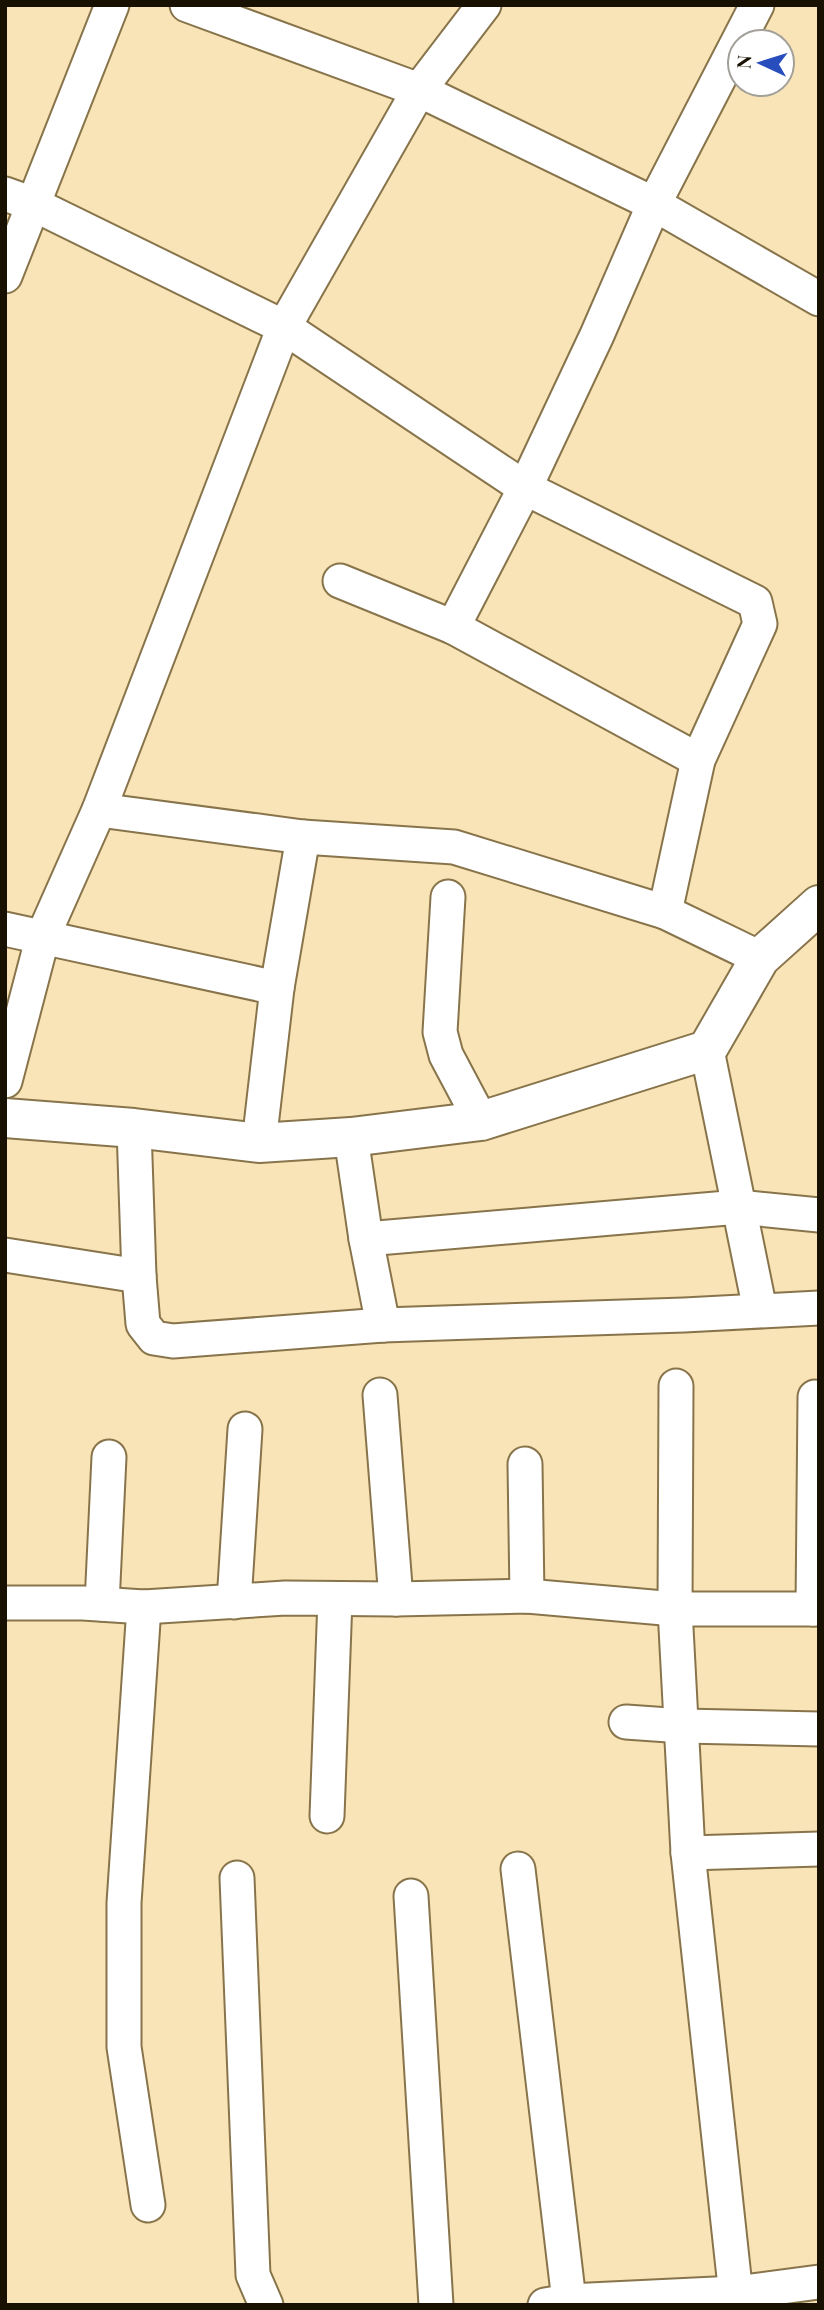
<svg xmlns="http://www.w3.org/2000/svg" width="824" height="2310" font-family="'Playfair Display',serif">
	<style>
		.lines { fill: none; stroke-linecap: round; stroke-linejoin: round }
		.minor-casing { stroke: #88744b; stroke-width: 37 }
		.tertiary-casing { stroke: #88744b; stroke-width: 42 }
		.minor { stroke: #fff; stroke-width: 33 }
		.tertiary { stroke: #fff; stroke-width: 38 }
	</style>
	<rect width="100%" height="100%" fill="#f9e4b7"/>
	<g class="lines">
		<defs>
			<g id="minor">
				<polyline points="187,5 419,90 654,204 819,299"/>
				<polyline points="5,194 33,204 284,327 525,488 755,602 760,624 698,760 665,912 454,847 303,837 99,810"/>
				<polyline points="5,276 112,5"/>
				<polyline points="340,581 453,627 698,760"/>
				<polyline points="453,627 525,488 597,335 654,204 757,5"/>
				<polyline points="448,897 440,1032 446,1055 481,1121"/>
				<polyline points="665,912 760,958"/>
				<polyline points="5,929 277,988"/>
				<polyline points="707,1050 760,1310"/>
				<polyline points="5,1081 43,936 99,810 284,327 419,90 484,5"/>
				<polyline points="134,1128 139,1276"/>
				<polyline points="351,1137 366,1239 383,1325"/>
				<polyline points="259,1143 277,988 303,837"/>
				<polyline points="366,1239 739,1207 819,1215"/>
				<polyline points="5,1255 139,1276 143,1324 154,1338 173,1341 383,1325 684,1315 819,1308"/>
				<polyline points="676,1386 675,1609 688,1853 737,2305"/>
				<polyline points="380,1395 396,1599"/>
				<polyline points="525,1464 527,1596"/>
				<polyline points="234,1602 245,1429"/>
				<polyline points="5,1603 83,1603 144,1607 285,1598 396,1599 527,1596 675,1609 819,1609"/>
				<polyline points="102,1604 109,1457"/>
				<polyline points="144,1607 124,1903 124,2047 148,2205"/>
				<polyline points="813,1609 815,1397"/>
				<polyline points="626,1722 683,1726 819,1729"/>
				<polyline points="327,1816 335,1599"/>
				<polyline points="688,1853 819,1849"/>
				<polyline points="518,1869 569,2301"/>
				<polyline points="237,1878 253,2275 266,2305"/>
				<polyline points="411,1896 436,2305"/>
				<polyline points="545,2305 569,2301 736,2293 819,2282"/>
			</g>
			<polyline id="tertiary" points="5,1118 134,1128 259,1143 351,1137 481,1121 707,1050 760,958 819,905"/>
		</defs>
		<use href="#minor" class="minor-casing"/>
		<use href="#tertiary" class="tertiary-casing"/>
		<use href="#minor" class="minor"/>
		<use href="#tertiary" class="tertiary"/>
	</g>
	<rect width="824" height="2310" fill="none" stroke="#181102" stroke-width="14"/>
	<g transform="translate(761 63) rotate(274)"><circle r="33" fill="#ffffff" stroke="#a3a09a" stroke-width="2"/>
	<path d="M0-5L12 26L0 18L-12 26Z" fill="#284dbc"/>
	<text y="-10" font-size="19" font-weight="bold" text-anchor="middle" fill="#181102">N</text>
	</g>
</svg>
